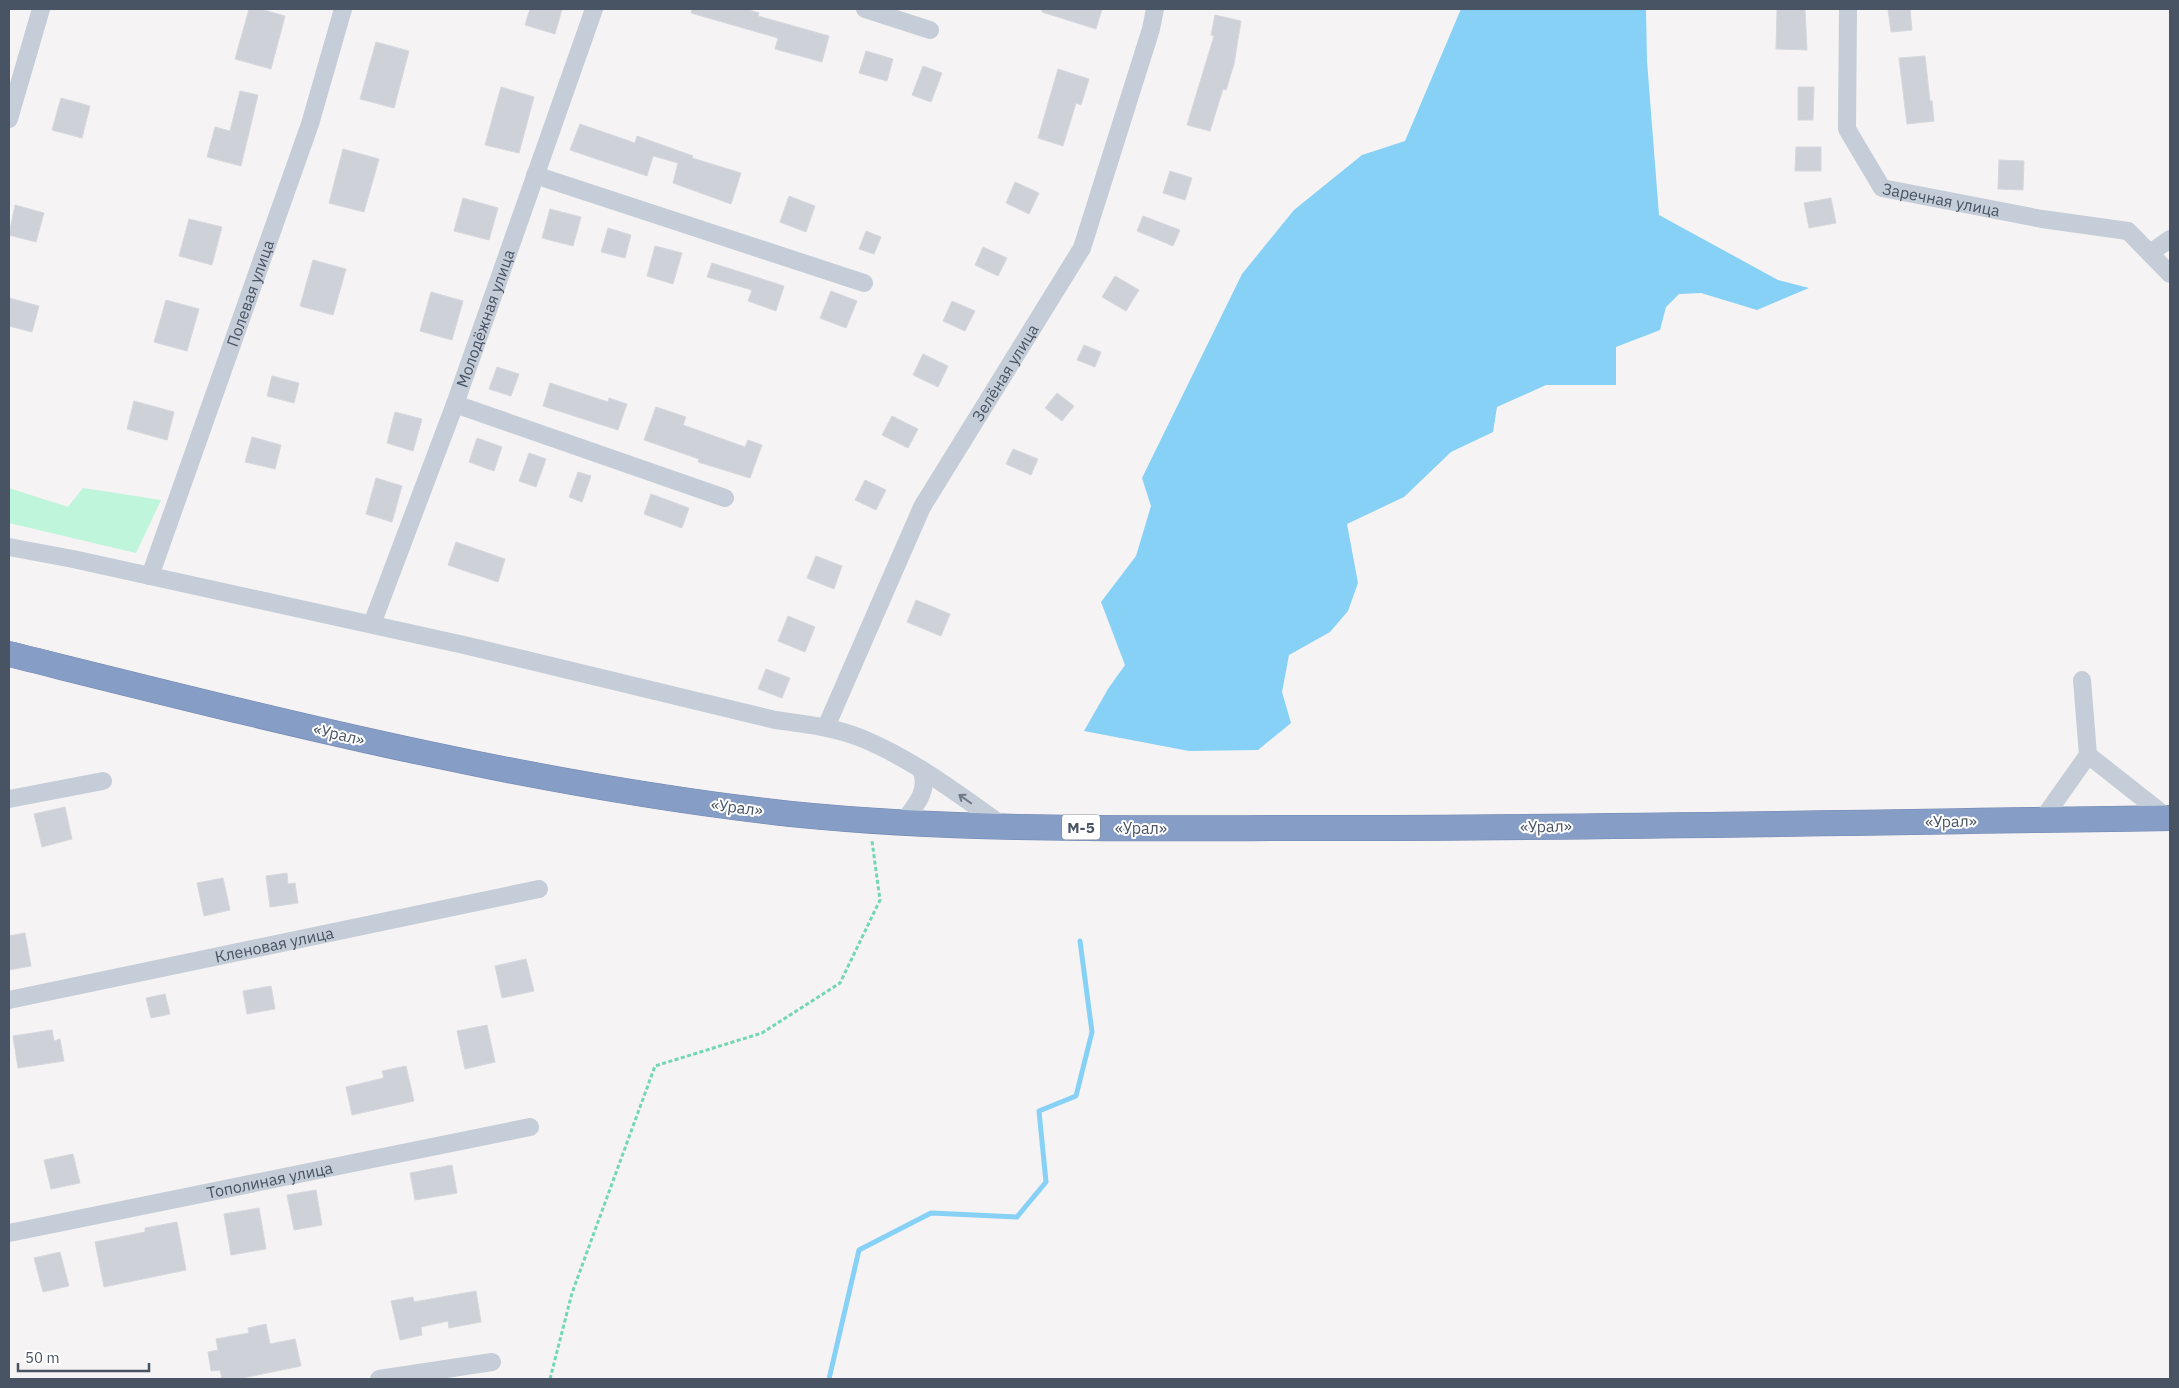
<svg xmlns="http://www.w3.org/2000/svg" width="2179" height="1388" font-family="'IBM Plex Sans',sans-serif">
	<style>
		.green { fill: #bef5db }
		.water { fill: #87d1f7 }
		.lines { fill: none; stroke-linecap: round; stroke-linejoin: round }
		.stream { stroke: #87d1f7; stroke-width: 5 }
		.building { fill: #ced1d8; stroke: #d6d8df }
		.highway-casing { stroke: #7187b2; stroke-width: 26 }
		.path { stroke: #71d8b3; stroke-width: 3; stroke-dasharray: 4 2.5; stroke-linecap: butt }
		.minor { stroke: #c5cdd8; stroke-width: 18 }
		.highway { stroke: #869dc6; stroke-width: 25 }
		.oneway { stroke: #6e7886 }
		.labels { text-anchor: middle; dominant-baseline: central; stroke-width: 4; stroke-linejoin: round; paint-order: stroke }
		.shield { fill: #fff; stroke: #7f8792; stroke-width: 1 }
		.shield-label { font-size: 15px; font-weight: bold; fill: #485363 }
		.street-label { font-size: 16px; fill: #485363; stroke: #fff }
	</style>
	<rect width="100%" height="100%" fill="#f5f3f3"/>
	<polygon class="green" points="9,488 68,507 83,488 161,500 136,553 9,523"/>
	<polygon class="water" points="1461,9 1646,9 1647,61 1659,215 1778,280 1809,288 1757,310 1701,293 1679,294 1666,307 1660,330 1616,347 1616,385 1546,385 1497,407 1493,432 1451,452 1404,497 1347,524 1358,583 1348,611 1330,632 1289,655 1282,692 1291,723 1258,750 1189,751 1084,731 1108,689 1125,665 1101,602 1136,556 1151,506 1142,478 1242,274 1294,210 1362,155 1405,141"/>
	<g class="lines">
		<polyline class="stream" points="829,1379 859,1250 931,1213 1017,1217 1046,1182 1039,1111 1076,1096 1092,1032 1080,941"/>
	</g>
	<g class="building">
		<polygon points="249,9 260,9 285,16 271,69 235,59"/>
		<polygon points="530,9 562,9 555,34 525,25"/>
		<polygon points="692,9 746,9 759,13 758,16 829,36 822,62 775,49 778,38 691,13"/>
		<polygon points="1042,9 1102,9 1096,29 1042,12"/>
		<polygon points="1777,9 1805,9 1807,50 1776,49"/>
		<polygon points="1888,9 1910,9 1912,30 1891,32"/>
		<polygon points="1215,15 1241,21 1234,64 1226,90 1223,89 1210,131 1187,125 1214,36 1211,35"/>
		<polygon points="376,42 409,51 394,108 360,99"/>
		<polygon points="866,51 893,59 887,81 859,73"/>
		<polygon points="1925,56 1930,101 1932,101 1934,121 1907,124 1899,58"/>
		<polygon points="923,66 942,73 931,102 912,95"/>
		<polygon points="1058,69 1089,79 1081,105 1076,103 1063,146 1038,138"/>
		<polygon points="501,87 534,97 519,153 485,145"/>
		<polygon points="1798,87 1814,87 1813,120 1798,120"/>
		<polygon points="240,91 258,95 241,166 207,157 215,127 230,131"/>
		<polygon points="61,98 90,106 82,138 52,130"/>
		<polygon points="580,124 635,143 637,136 693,156 692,158 741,173 731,204 673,183 678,163 653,156 647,176 570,150"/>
		<polygon points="1796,147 1821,147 1821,171 1795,171"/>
		<polygon points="343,149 379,159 364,212 329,203"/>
		<polygon points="1999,160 2024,161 2023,190 1998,189"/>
		<polygon points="1170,171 1192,178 1185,200 1163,193"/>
		<polygon points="1015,182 1039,193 1029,214 1006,203"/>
		<polygon points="789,196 815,206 806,232 780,222"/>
		<polygon points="463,198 498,208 489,240 454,231"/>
		<polygon points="1831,198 1836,223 1809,228 1804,203"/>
		<polygon points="15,205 44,213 36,242 9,235"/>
		<polygon points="550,209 581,217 573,246 542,238"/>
		<polygon points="1143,216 1180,230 1173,246 1137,231"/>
		<polygon points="189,219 222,227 212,265 179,256"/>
		<polygon points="608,228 631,235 625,258 601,252"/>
		<polygon points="866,231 881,237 874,254 859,249"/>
		<polygon points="655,246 682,253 673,284 647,276"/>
		<polygon points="983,247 1007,258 998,276 975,265"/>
		<polygon points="313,260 346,269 333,315 300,306"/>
		<polygon points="712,263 784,286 776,311 748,301 752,290 707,277"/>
		<polygon points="1115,276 1139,290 1126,311 1102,297"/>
		<polygon points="831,291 857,301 846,328 820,318"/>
		<polygon points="431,292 463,301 452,340 420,331"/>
		<polygon points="9,298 39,306 32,332 9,326"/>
		<polygon points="166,300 199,309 187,351 154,342"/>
		<polygon points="952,301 975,311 965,331 943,321"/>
		<polygon points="1084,345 1101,352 1095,367 1077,360"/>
		<polygon points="923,354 948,366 938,387 913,375"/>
		<polygon points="497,367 519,374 511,396 489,389"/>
		<polygon points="272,376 299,383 294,403 267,396"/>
		<polygon points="550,383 608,402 609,398 627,404 618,430 543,406"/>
		<polygon points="1057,393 1074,406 1062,421 1045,408"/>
		<polygon points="134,401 174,412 167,440 127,429"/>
		<polygon points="656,407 686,417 683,425 745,447 748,440 762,445 750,478 698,462 699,459 644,440"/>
		<polygon points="395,412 422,419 413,451 387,443"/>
		<polygon points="892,416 918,429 908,448 882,435"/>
		<polygon points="252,437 281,445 275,469 245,462"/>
		<polygon points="477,438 502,447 494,471 469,462"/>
		<polygon points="1013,449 1038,459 1031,475 1006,464"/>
		<polygon points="529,453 546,459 536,487 519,481"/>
		<polygon points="578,472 591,476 582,502 569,497"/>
		<polygon points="376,478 402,486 392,522 366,514"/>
		<polygon points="865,480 886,490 876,510 855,500"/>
		<polygon points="651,494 689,508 682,528 644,514"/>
		<polygon points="456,542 505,559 498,582 448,565"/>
		<polygon points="816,556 842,566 834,589 807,578"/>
		<polygon points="916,600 950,614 941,636 907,622"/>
		<polygon points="788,616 815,627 805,652 778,641"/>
		<polygon points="766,669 790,678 782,698 758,689"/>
		<polygon points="65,807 72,839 42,847 34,814"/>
		<polygon points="287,873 288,884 295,883 298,903 270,907 266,876"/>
		<polygon points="223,878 230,910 204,916 197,883"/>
		<polygon points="25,933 31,966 9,970 9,936"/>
		<polygon points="526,959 534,991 502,998 495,966"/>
		<polygon points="271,986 275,1009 247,1014 243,991"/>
		<polygon points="165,994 170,1014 151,1018 146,998"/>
		<polygon points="487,1025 495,1062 465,1069 457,1031"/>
		<polygon points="52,1030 54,1041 60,1039 64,1061 18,1068 13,1036"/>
		<polygon points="406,1066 414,1101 352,1115 346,1087 384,1078 382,1071"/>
		<polygon points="73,1154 80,1183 51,1189 44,1160"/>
		<polygon points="452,1165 457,1193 415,1200 410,1173"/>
		<polygon points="316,1190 322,1225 294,1230 287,1195"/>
		<polygon points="259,1208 266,1249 231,1255 224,1214"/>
		<polygon points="177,1222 186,1270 104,1287 95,1242 145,1232 145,1228"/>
		<polygon points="60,1252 69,1286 43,1292 34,1258"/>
		<polygon points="476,1291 481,1322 449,1328 448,1321 421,1327 422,1335 400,1340 391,1301 413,1297 414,1302"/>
		<polygon points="266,1324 270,1344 295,1339 301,1366 238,1379 222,1379 220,1370 211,1371 208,1352 218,1350 216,1339 249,1333 248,1328"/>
	</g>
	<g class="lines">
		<defs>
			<path id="highway" d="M9,654C267,718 526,785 791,814C969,832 1149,828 1327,828C1608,828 1889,822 2170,818"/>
		</defs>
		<use href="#highway" class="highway-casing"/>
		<polyline class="path" points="550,1379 572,1293 655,1066 762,1033 840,983 880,900 872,841"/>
		<g class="minor">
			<polyline points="865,9 930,30"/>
			<path id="s1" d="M1848,9L1847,129L1882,188L2042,219L2128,231L2170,274"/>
			<polyline points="9,119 41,9"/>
			<polyline points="535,175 864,283"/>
			<polyline points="2150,253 2170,239"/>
			<polyline points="455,404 725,498"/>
			<path d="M9,547L73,559L464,645L775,720C804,724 834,727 861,738C913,759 959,795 1005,827"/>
			<path id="s2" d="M150,576L310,124L343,9"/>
			<path id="s3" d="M372,624L455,404L594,9"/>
			<polyline points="2082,680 2088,755"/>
			<path id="s4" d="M826,727L922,507L1082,248L1151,29L1155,9"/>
			<polyline points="9,799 103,781"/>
			<polyline points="2042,820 2088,755 2168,818"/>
			<path d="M903,822C916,805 930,790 921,769"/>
			<path id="s5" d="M9,1000L539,889"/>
			<path id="s6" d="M9,1233L530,1127"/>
			<polyline points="379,1379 492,1362"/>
		</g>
		<use href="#highway" class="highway"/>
	</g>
	<defs><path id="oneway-shaft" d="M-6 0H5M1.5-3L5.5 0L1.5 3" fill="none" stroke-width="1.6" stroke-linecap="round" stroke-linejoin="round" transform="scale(1.25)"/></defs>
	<use class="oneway" href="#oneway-shaft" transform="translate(965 799) rotate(-145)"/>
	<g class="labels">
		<rect class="shield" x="1062" y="814.5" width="38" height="25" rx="4"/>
		<g class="shield-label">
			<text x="1081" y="827">М-5</text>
		</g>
		<g class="street-label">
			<text stroke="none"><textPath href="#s1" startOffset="249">Заречная улица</textPath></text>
			<text stroke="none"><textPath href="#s2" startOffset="300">Полевая улица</textPath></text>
			<text stroke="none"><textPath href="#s3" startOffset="326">Молодёжная улица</textPath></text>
			<text stroke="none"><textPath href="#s4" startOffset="398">Зелёная улица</textPath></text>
			<text transform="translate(339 734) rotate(13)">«Урал»</text>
			<text transform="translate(737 807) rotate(7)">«Урал»</text>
			<text transform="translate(1951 821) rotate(-1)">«Урал»</text>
			<text transform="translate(1546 826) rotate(-1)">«Урал»</text>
			<text x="1141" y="828">«Урал»</text>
			<text stroke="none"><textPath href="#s5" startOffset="271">Кленовая улица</textPath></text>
			<text stroke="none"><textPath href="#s6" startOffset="266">Тополиная улица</textPath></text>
		</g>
	</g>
	<rect width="2179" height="1388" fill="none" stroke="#485363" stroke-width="20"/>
	<path d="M18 1363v8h131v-8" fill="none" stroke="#485363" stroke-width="2.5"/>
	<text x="25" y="1363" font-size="15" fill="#485363" stroke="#ffffff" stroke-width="4" paint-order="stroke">50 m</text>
</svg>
